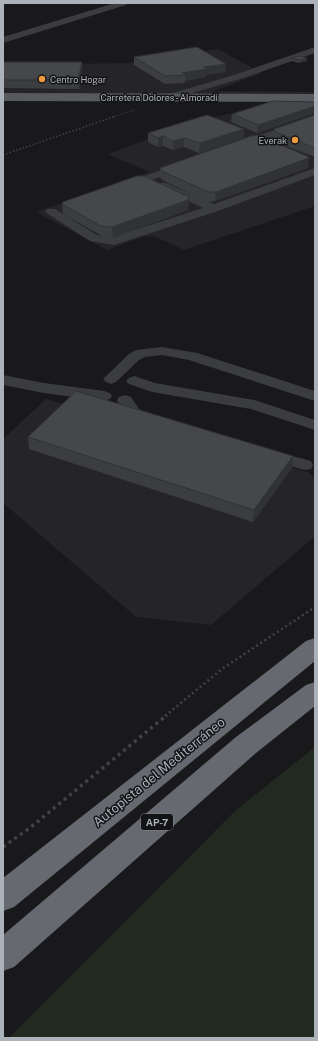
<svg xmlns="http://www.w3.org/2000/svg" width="318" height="1041" font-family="'Public Sans',sans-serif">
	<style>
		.built { fill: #252528 }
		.green { fill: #212921 }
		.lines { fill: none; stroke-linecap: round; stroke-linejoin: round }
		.path-far3 { stroke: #404347; stroke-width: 1; stroke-dasharray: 1 1.5; stroke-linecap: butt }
		.path-far2 { stroke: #404347; stroke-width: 1.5; stroke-dasharray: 1.5 2; stroke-linecap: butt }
		.path-far1 { stroke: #404347; stroke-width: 2.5; stroke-dasharray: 2 3; stroke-linecap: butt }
		.path { stroke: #404347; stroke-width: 3.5; stroke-dasharray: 3 4; stroke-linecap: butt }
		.minor { fill: #3a3c40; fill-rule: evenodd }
		.major { fill: #56595e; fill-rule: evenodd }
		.highway { fill: #666a70; fill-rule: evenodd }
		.wall { fill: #3b3d40 }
		.shaded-wall { fill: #303234 }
		.building { fill: #45474b; stroke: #303234 }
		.poi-dot { fill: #ec9940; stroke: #141416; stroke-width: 1.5 }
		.labels { text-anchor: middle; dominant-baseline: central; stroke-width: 3; stroke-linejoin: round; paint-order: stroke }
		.far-poi-label { font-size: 9px; fill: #abb2ba; stroke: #141416; text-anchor: start }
		.far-street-label { font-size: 9px; fill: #abb2ba; stroke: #141416 }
		.shield { fill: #141416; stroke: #7e8389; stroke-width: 1 }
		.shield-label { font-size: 10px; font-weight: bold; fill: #abb2ba }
		.near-street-label { font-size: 13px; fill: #abb2ba; stroke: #141416 }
	</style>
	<rect width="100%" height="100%" fill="#19191b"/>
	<g class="built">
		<polygon points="218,49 262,73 214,91 315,92 315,206 184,250 156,237 145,236 107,250 36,212 149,172 108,154 200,120 286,102 3,101 3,65 129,63"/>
		<polygon points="46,399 308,472 315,479 315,536 211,625 136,617 3,503 3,439"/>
	</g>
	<polygon class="green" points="315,747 315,1038 9,1038 236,810"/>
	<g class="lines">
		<polyline class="path-far3" points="113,117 135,110"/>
		<polyline class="path-far2" points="3,155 116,116"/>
		<polyline class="path-far1" points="165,716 222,669 315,607"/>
		<polyline class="path" points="3,847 31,827 167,715"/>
		<g class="minor">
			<polygon points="115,3 127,3 126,5 3,43 3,37"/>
			<polygon points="315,47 315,53 243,78 169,100 164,97 166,95 237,74"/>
			<polygon points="315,116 315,122 242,148 238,149 233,146 234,144"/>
			<polygon points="182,163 188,166 186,168 129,188 121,188 119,186 121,184"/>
			<polygon points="315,168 315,175 218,211 114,245 90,241 45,212 47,209 55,209 97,235 113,237 203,208 158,187 156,185 158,183 166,183 214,204"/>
			<polygon points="162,347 197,353 315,391 315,401 189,360 162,355 145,357 139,360 116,382 111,384 106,382 103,379 129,354 136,350"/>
			<polygon points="3,375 44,383 104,391 110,393 112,396 110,399 104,401 44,393 3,385"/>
			<polygon points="134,376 155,383 254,400 315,420 315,430 251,409 152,392 129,384 126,381 129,378"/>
			<path d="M125,395L131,397L139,409L153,416L155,419L153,422C137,426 123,414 117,400L119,397Z"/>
			<polygon points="270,450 311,461 313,465 311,469 305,470 264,459 262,455 264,451"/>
		</g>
		<polygon class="major" points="3,93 315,94 315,102 3,101"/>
		<g class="highway">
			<polygon points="315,638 315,661 14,907 3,911 3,878 306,641"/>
			<polygon points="315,682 315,706 256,753 14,967 3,971 3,935 236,737 306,685"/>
		</g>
	</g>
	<g class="wall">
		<polygon points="134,57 226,64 225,72 206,75 206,77 185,81 185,83 165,84 134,65"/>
		<polygon points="291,58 307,61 299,63 291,61"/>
		<polygon points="3,62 82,62 82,70 79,89 3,88"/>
		<polygon points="315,102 315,113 257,133 231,122 232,114"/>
		<polygon points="315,115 315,157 275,142 273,138 274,129"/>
		<polygon points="244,129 244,138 199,153 184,147 173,150 163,146 158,147 148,142 148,133"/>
		<polygon points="160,168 308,168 215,201 208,202 162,180 160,177"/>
		<polygon points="189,197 188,210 113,238 102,236 63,214 62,204"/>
		<polygon points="28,437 293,456 292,468 253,522 29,449"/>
	</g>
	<g class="shaded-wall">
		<polygon points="307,58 307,61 299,63 300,60"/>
		<polygon points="82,62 82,70 79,89 78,80"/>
		<polygon points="226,64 225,72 206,75 206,77 185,81 186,75 182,73 204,67"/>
		<polygon points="315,106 315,113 257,133 258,125"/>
		<polygon points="244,129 244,138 199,153 200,143"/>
		<polygon points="163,136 163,146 158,147 158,138"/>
		<polygon points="184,138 184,147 173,150 173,141"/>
		<polygon points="309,158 308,168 215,201 216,192"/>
		<polygon points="189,197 188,210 113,238 112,227"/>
		<polygon points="293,456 292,468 253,522 254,510"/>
	</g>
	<g class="building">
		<polygon points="197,47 226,64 204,67 207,69 182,73 186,75 165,76 134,57"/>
		<polygon points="299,56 307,58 300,60 291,58"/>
		<polygon points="3,62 82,62 78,80 3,80"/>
		<polygon points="273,101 315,102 315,106 258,125 232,114"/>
		<polygon points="207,115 244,129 200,143 184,138 173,141 163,136 158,138 148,133"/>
		<polygon points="315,115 315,148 276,132 274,129"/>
		<polygon points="257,135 307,156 309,158 216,192 208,192 162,171 160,168 251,136"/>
		<polygon points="137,176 144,176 189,197 188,200 112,227 101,226 62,204 63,202"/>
		<polygon points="76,391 293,456 254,510 28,437"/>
	</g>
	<g class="poi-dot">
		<circle cx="42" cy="79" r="4"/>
		<circle cx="295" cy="140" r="4"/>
	</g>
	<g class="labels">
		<g class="far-poi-label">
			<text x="50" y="79">Centro Hogar</text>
			<text x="287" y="140" text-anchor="end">Everak</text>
		</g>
		<g class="far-street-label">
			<text x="159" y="97">Carretera Dolores - Almoradí</text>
		</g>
		<rect class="shield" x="141" y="814" width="32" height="16" rx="3"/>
		<g class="shield-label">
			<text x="157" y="822">AP-7</text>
		</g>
		<g class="near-street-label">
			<text transform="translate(159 772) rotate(-39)">Autopista del Mediterráneo</text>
		</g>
	</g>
	<rect width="318" height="1041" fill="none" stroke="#abb2ba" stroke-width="8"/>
</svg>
